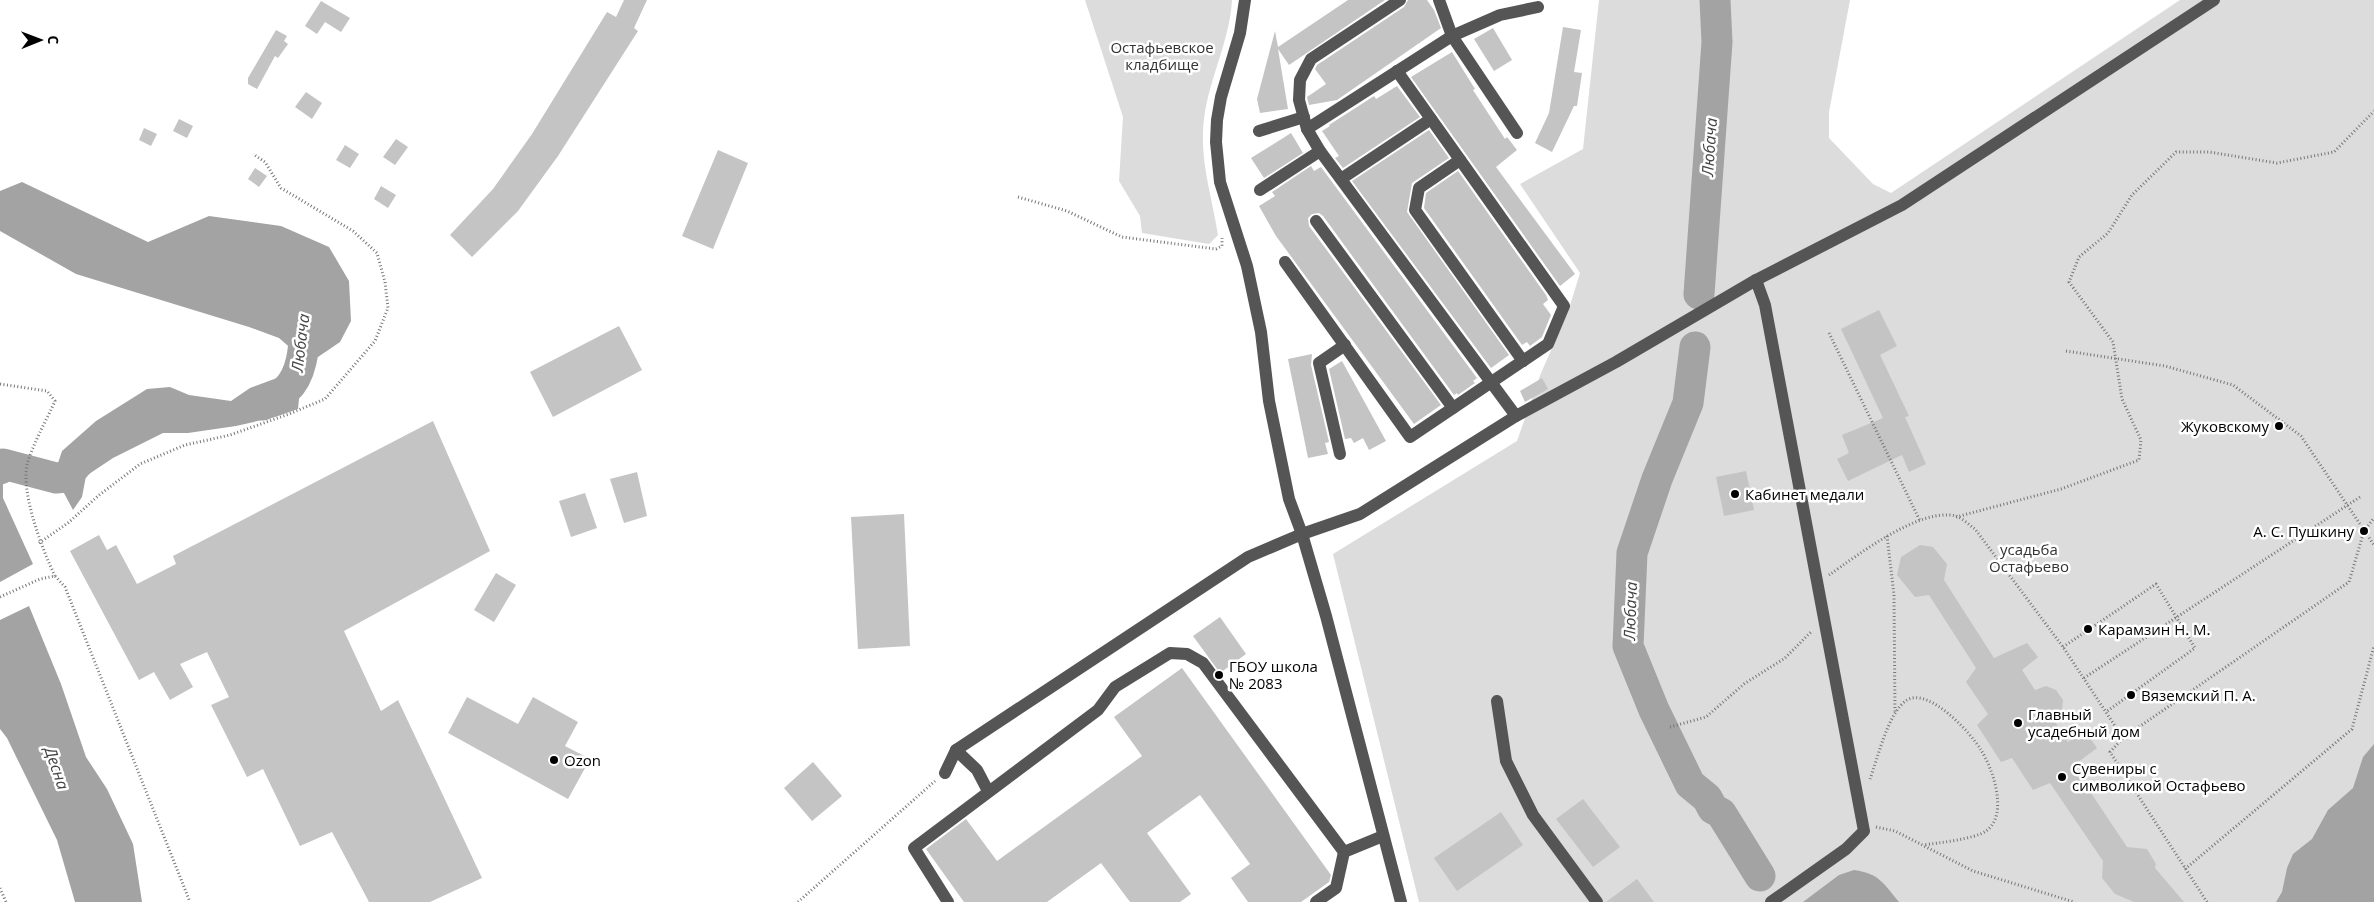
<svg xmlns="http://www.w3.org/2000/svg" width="2374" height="902" font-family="'Open Sans',sans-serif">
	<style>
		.green { fill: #dcdcdc }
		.water { fill: #a3a3a3 }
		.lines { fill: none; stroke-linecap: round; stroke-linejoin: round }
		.river { stroke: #a3a3a3; stroke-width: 31 }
		.building { fill: #c4c4c4 }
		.path { stroke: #777; stroke-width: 3; stroke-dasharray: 1 2.5; stroke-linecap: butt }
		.minor { stroke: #555; stroke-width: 12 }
		.poi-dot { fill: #000; stroke: #fff; stroke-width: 2 }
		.labels { text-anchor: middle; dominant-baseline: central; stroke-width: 5; stroke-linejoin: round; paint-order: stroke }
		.park-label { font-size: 15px; fill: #333; stroke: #fff }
		.poi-label { font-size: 15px; fill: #000; stroke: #fff; text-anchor: start }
		.water-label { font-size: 16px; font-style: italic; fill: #444; stroke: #fff }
	</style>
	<rect width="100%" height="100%" fill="#fff"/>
	<g class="green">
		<path d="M1085,0H1232C1230,40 1209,78 1204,119C1199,159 1212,196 1218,235L1209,244L1142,233L1140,216L1119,181L1123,117Z"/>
		<polygon points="1599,0 1850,0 1829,112 1829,138 1873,184 1891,193 2180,0 2374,0 2374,902 1419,902 1333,554 1517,441 1541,373 1568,312 1580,273 1520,184 1583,149"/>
	</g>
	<g class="water">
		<polygon points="22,182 148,242 209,216 281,226 329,247 349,281 351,321 340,342 318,357 302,358 279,338 249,327 76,274 0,231 0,191"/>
		<polygon points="277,378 296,379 299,399 298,409 275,417 236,426 188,433 163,433 113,458 86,476 82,497 73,510 56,478 57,466 62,451 96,421 147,389 170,387 189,395 231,401 250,388"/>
		<polygon points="0,452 3,454 3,498 33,564 0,582"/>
		<polygon points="29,606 61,684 86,757 107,789 133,844 142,902 75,902 57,840 7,738 0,729 0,620"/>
		<polygon points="2374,744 2374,902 2276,902 2282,892 2287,868 2293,854 2312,839 2328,810 2353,788 2363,757"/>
		<path d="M1854,870C1880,874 1883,883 1899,902H1803L1839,875Z"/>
	</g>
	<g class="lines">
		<g class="river">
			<polyline points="1699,294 1717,42 1715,0"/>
			<polyline points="1695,347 1688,403 1657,479 1632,553 1628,646 1654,710 1690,784 1707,798 1713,809 1721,813 1760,876"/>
			<path d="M263,405C271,401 280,396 286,390C305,373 304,339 306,315"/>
			<polyline points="0,469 3,464 56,478 66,477 87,453"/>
		</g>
	</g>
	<g class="building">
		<polygon points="624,0 647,0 634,28 638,31 558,156 518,211 472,257 450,235 493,189 532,134 607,12 616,17"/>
		<polygon points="1348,0 1385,0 1289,65 1278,49 1288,109 1260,113 1257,99 1275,31 1278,47"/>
		<polygon points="1408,0 1427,0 1434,10 1441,28 1337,100 1309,105 1307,97 1326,84 1315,69 1317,65 1404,7"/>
		<polygon points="321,1 350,18 341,32 325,22 317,34 305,26"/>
		<polygon points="1563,27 1581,30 1574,72 1582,73 1577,106 1574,106 1552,152 1535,143 1549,113"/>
		<polygon points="1493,28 1512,60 1494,71 1474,39"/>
		<polygon points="276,30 287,36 284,41 288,44 278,58 275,56 257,89 248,84 248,78"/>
		<polygon points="1452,52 1475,89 1473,90 1505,139 1507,137 1517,150 1496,167 1575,274 1560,286 1411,77"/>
		<polygon points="1397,86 1420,117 1343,168 1335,158 1339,156 1322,131 1330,126 1329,125 1374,96 1376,99"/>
		<polygon points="306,92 322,103 312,119 295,107"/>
		<polygon points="179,119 193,126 187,138 173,131"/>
		<polygon points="144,128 157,134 151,146 139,140"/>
		<polygon points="1429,130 1449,158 1412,183 1407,212 1509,355 1491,368 1352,181"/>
		<polygon points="1291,133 1303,153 1264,178 1251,158"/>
		<polygon points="396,139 408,147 395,165 383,157"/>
		<polygon points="345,145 359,154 350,168 336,160"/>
		<polygon points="718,150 748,163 713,249 682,236"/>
		<polygon points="1311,166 1314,171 1321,167 1477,378 1473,381 1475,383 1458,395 1457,393 1454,395 1323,216 1319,213 1312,214 1308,218 1309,226 1441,405 1414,424 1276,236 1259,206 1275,196 1272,192"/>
		<polygon points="255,168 267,176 259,187 248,179"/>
		<polygon points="1458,171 1546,295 1548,300 1543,304 1551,315 1542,337 1530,346 1527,342 1522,345 1424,208 1426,193"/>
		<polygon points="381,186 396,195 388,208 374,199"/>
		<polygon points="1879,310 1897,346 1880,355 1909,416 1905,417 1926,464 1909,472 1902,455 1848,481 1837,459 1849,453 1842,435 1883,418 1841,329"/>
		<polygon points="619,326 642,370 553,417 530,372"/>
		<polygon points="1312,354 1311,365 1329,442 1325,443 1328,454 1308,458 1288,359"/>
		<polygon points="1342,361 1386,441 1369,450 1363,438 1354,443 1351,438 1345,439 1329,369"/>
		<polygon points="1542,378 1548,389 1525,402 1520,391"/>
		<polygon points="433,421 490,551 344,631 381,711 398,700 482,878 430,902 369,902 332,832 300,846 263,769 247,777 211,705 229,697 207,652 180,664 193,687 170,700 154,672 139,680 70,551 99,535 107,550 116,545 137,584 176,564 173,556"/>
		<polygon points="1746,471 1754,510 1724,516 1716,477"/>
		<polygon points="637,472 647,516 624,523 610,479"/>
		<polygon points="585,493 597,528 571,537 559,501"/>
		<polygon points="904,514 910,646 858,649 851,517"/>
		<polygon points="1920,545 1933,547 1947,564 1944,580 1994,658 2027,643 2038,657 2022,670 2035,690 2046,686 2056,690 2063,700 2062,712 2054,720 2068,742 2085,731 2097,748 2073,766 2127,847 2147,849 2156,864 2155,868 2184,902 2134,902 2115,894 2102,878 2103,861 2050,783 2033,790 2012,758 2001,762 1977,725 1988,714 1966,682 1976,668 1929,595 1915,597 1897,575 1901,557"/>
		<polygon points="496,573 516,585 494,622 474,610"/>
		<polygon points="1220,617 1246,654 1220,673 1193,636"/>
		<polygon points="1182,668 1331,875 1329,882 1301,902 1248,902 1231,878 1250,864 1200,795 1147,833 1191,894 1180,902 1130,902 1101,863 1047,902 964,902 926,849 966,819 997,861 1142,756 1114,717"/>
		<polygon points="467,697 518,724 533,697 578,722 565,746 590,759 568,799 448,733"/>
		<polygon points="813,762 842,796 812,821 784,788"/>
		<polygon points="1583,799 1620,847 1593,867 1556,819"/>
		<polygon points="1501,812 1523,845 1457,891 1434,858"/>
		<polygon points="1637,879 1654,902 1606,902"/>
	</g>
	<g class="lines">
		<g class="path">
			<polyline points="1018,197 1067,211 1122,237 1216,249 1222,246 1222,238"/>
			<polyline points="1829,333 1920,521"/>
			<polyline points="2066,351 2165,366 2233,385 2301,436 2374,545"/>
			<path d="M0,384L47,391L55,401C46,421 35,440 28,461C19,489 42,549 55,576"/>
			<polyline points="1956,517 2061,489 2139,460 2141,440 2122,399 2113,342 2069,282 2079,257 2108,233 2132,195 2176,152 2209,152 2277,163 2334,152 2374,111"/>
			<polyline points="1887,536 1894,595 1895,712"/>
			<polyline points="39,543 68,523 98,496 140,464 185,445 230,435 289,414 325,399 375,341 388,308 385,282 377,253 353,231 281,188 265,162 253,154"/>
			<path d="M1829,575C1858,555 1920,507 1956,516C1962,518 1969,525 1975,529L2063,647L2123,738"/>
			<polyline points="0,597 40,579 55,576 65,587 190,902"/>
			<polyline points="2063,647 2156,584 2195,648 2106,712"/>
			<polyline points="2084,678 2360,497"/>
			<polyline points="1670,727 1706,717 1744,684 1785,658 1812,631"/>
			<path d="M1870,779C1878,758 1888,712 1907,700C1929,687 1971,733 1981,750C1993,769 2009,815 1986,831C1975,839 1938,843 1923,845"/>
			<polyline points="1876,827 1895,831 1973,871 2074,902"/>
			<polyline points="2185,869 2352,729 2374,646"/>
			<polyline points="0,888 6,902"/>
			<polyline points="798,902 935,781"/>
			<polyline points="2207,902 2110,752 2123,738 2349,582 2364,531 2374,518"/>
		</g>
		<g class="minor">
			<polyline points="1245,0 1240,33 1221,97 1217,120 1216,142 1220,182 1247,266 1261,332 1269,401 1289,499 1302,534 1326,616 1401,902"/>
			<polyline points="1400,0 1311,59 1300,80 1299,100 1307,129 1320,151 1516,416"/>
			<polyline points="1439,0 1452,36 1517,133"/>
			<polyline points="1307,129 1452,36 1500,15 1538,7"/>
			<polyline points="1259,131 1304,117"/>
			<polyline points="1460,160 1419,188 1415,210 1523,361"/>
			<polyline points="1341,179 1431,119"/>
			<polyline points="1260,190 1320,151"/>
			<polyline points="1316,221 1453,408"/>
			<polyline points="1285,262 1410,437 1548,344 1564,306 1397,71"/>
			<polyline points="1756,280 1765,305 1864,831 1846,849 1771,902"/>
			<polyline points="1340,454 1319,363 1345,345"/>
			<polyline points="1497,701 1506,761 1533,815 1597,902"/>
			<polyline points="956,750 977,770 988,791"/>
			<polyline points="945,773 956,750 1248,557 1302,534 1360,514 1516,416 1616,362 1756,280 1902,205 2214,0"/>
			<polyline points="948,902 914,848 1098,710 1115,687 1170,653 1187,654 1203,663 1344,852"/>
			<polyline points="1316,902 1336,888 1344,852 1383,836"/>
		</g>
	</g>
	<g class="poi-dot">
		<circle cx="2279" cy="426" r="5"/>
		<circle cx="1735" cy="494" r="5"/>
		<circle cx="2364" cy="531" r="5"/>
		<circle cx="2088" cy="629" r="5"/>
		<circle cx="1219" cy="675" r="5"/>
		<circle cx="2131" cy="695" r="5"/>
		<circle cx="2018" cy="723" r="5"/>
		<circle cx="554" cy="760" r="5"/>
		<circle cx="2062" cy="777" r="5"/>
	</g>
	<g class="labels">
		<g class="park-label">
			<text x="1162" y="47">Остафьевское<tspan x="1162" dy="17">кладбище</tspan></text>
			<text x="2029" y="549">усадьба<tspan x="2029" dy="17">Остафьево</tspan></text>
		</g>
		<g class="poi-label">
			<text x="2269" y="426" text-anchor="end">Жуковскому</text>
			<text x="1745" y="494">Кабинет медали</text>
			<text x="2354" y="531" text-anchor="end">А. С. Пушкину</text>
			<text x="2098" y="629">Карамзин Н. М.</text>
			<text x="1229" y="666">ГБОУ школа<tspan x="1229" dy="17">№ 2083</tspan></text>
			<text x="2141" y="695">Вяземский П. А.</text>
			<text x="2028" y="714">Главный<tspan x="2028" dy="17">усадебный дом</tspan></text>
			<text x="564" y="760">Ozon</text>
			<text x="2072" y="768">Сувениры с<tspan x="2072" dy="17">символикой Остафьево</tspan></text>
		</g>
		<g class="water-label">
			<text transform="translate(1709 147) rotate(-86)">Любача</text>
			<text transform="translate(300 343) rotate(-83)">Любача</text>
			<text transform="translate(1630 611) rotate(-88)">Любача</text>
			<text transform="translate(57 768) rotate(71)">Десна</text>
		</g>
	</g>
	<g transform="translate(40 40) rotate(89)" stroke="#ffffff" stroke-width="4" paint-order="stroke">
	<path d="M0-4L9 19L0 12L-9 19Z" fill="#000000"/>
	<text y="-8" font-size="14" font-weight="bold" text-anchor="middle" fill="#000000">С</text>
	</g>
</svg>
